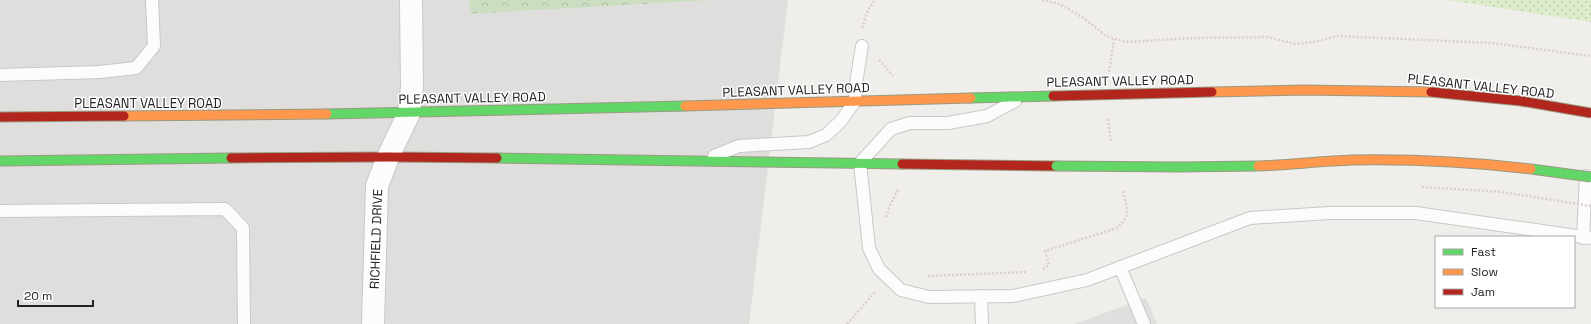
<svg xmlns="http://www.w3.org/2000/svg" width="1591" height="324" font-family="'Space Grotesk',sans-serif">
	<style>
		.residential { fill: #dfdedc }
		.grass { fill: url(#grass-dots) }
		.forest { fill: url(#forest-crowns) }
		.parking { fill: #e0dfde }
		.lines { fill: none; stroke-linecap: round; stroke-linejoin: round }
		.lane-casing { stroke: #c9c8c7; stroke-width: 14 }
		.street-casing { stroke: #c9c8c7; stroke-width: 24 }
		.fast-casing { stroke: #999a82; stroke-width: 11 }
		.slow-casing { stroke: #999a82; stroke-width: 11 }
		.jam-casing { stroke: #999a82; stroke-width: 11 }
		.path { stroke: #dccecd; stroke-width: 2.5; stroke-dasharray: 2 2; stroke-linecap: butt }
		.lane { stroke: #fdfcfc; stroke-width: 12 }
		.street { stroke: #fdfcfc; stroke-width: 22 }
		.fast { stroke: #63d668; stroke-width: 9 }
		.slow { stroke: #ff974d; stroke-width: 9 }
		.jam { stroke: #b3261e; stroke-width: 9 }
		.fast-bridge-casing { stroke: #999a82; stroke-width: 11; stroke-linecap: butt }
		.slow-bridge-casing { stroke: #999a82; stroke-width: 11; stroke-linecap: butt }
		.jam-bridge-casing { stroke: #999a82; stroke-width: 11; stroke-linecap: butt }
		.path-bridge { stroke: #dccecd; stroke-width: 2.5; stroke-dasharray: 2 2; stroke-linecap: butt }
		.fast-bridge { stroke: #63d668; stroke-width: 9 }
		.slow-bridge { stroke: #ff974d; stroke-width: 9 }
		.jam-bridge { stroke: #b3261e; stroke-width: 9 }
		.labels { text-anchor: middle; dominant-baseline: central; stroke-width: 3; stroke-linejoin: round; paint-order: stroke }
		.street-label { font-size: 13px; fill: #222; stroke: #fff }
	</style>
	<defs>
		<pattern id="grass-dots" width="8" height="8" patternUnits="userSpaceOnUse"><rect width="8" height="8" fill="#ddeccb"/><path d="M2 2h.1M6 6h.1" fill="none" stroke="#bdcaae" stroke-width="1.8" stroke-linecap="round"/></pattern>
		<pattern id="forest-crowns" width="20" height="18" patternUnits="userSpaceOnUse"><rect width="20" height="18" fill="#cbdec1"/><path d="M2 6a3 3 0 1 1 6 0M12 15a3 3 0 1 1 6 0" fill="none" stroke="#aebea6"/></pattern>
	</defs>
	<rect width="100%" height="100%" fill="#f0eeeb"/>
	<polygon class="residential" points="0,0 469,0 470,14 715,0 788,0 749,324 0,324"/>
	<polygon class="grass" points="1447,0 1591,0 1591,22"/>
	<polygon class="forest" points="469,0 715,0 470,14"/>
	<polygon class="parking" points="1146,298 1157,324 1074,324"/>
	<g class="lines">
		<defs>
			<g id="lane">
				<polyline points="0,75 99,72 136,68 154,46 152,0"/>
				<polyline points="1015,101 987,116 948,123 910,123 891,129 860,163 869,248 879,269 901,290 929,297 1013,296 1087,280 1250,218 1329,213 1416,213 1591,238"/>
				<polyline points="714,156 739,146 809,142 826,135 841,121 855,101 856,83 862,46"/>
				<polyline points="0,211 225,209 243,228 244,324"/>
				<polyline points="1583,238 1586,176"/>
				<polyline points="1120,267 1144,324"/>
				<polyline points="981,296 982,324"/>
			</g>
			<polyline id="street" points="373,324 377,186 388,157 409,113 412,87 411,0"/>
			<g id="fast">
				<polyline points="971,98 1053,96"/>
				<polyline points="327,114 685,106"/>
				<polyline points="497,158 902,164"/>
				<polyline points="0,161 231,158"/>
			</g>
			<g id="slow">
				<polyline points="685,106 971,98"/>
				<polyline points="124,116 327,114"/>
			</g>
			<g id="jam">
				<polyline points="0,117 124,116"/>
				<polyline points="231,158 388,157 497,158"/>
				<polyline points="902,164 1056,166"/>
			</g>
		</defs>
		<use href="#lane" class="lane-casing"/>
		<use href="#street" class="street-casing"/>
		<use href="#fast" class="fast-casing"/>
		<use href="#slow" class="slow-casing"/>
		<use href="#jam" class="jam-casing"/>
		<g class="path">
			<polyline points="1042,0 1060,4 1085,19 1106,36 1126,42 1194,38 1268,37 1295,44 1314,42 1337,36 1492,43 1591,56"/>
			<polyline points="862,28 868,10 875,0"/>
			<polyline points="879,60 893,76"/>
			<polyline points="1109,72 1114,39"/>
			<polyline points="1108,119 1111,143"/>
			<polyline points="886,217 890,205 899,188"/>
			<path d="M1043,269L1049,265L1045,251L1117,228C1132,214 1127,209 1123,191"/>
			<polyline points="928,276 1027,272"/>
			<polyline points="847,324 876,291"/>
		</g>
		<use href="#lane" class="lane"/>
		<use href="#street" class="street"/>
		<use href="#fast" class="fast"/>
		<use href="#slow" class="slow"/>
		<use href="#jam" class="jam"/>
		<defs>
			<g id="fast-bridge">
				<polyline points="1056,166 1179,167 1258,166"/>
				<polyline points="1531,169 1591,177"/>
			</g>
			<g id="slow-bridge">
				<polyline points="1212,92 1304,90 1431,92"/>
				<path d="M1258,166C1290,165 1321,161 1352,160C1412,159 1472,162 1531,169"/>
			</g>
			<g id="jam-bridge">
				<polyline points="1431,92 1521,101 1591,113"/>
				<polyline points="1053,96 1212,92"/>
			</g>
		</defs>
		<use href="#fast-bridge" class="fast-bridge-casing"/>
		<use href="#slow-bridge" class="slow-bridge-casing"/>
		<use href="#jam-bridge" class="jam-bridge-casing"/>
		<polyline class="path-bridge" points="1422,187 1502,192 1591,206"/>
		<use href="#fast-bridge" class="fast-bridge"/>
		<use href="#slow-bridge" class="slow-bridge"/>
		<use href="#jam-bridge" class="jam-bridge"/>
	</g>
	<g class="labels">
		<g class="street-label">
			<text transform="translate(1120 81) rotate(-1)">PLEASANT VALLEY ROAD</text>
			<text transform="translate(1481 86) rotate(6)">PLEASANT VALLEY ROAD</text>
			<text transform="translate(796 90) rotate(-2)">PLEASANT VALLEY ROAD</text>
			<text transform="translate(472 98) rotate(-1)">PLEASANT VALLEY ROAD</text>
			<text x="148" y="103">PLEASANT VALLEY ROAD</text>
			<text transform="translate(376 239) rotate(-88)">RICHFIELD DRIVE</text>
		</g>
	</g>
	<rect x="1435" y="236" width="140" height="72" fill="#ffffff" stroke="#a7a7a7"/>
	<rect x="1443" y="249" width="20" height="6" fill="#63d668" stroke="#a7a7a7"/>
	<text x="1471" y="256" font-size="12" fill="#222222">Fast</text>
	<rect x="1443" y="269" width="20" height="6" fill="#ff974d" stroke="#a7a7a7"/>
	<text x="1471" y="276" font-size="12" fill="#222222">Slow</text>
	<rect x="1443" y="289" width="20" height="6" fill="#b3261e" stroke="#a7a7a7"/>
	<text x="1471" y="296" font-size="12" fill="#222222">Jam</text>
	<path d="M18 300v6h75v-6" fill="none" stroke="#222222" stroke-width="2"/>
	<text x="24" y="300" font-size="12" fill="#222222" stroke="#ffffff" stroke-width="3" paint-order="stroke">20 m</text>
</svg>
